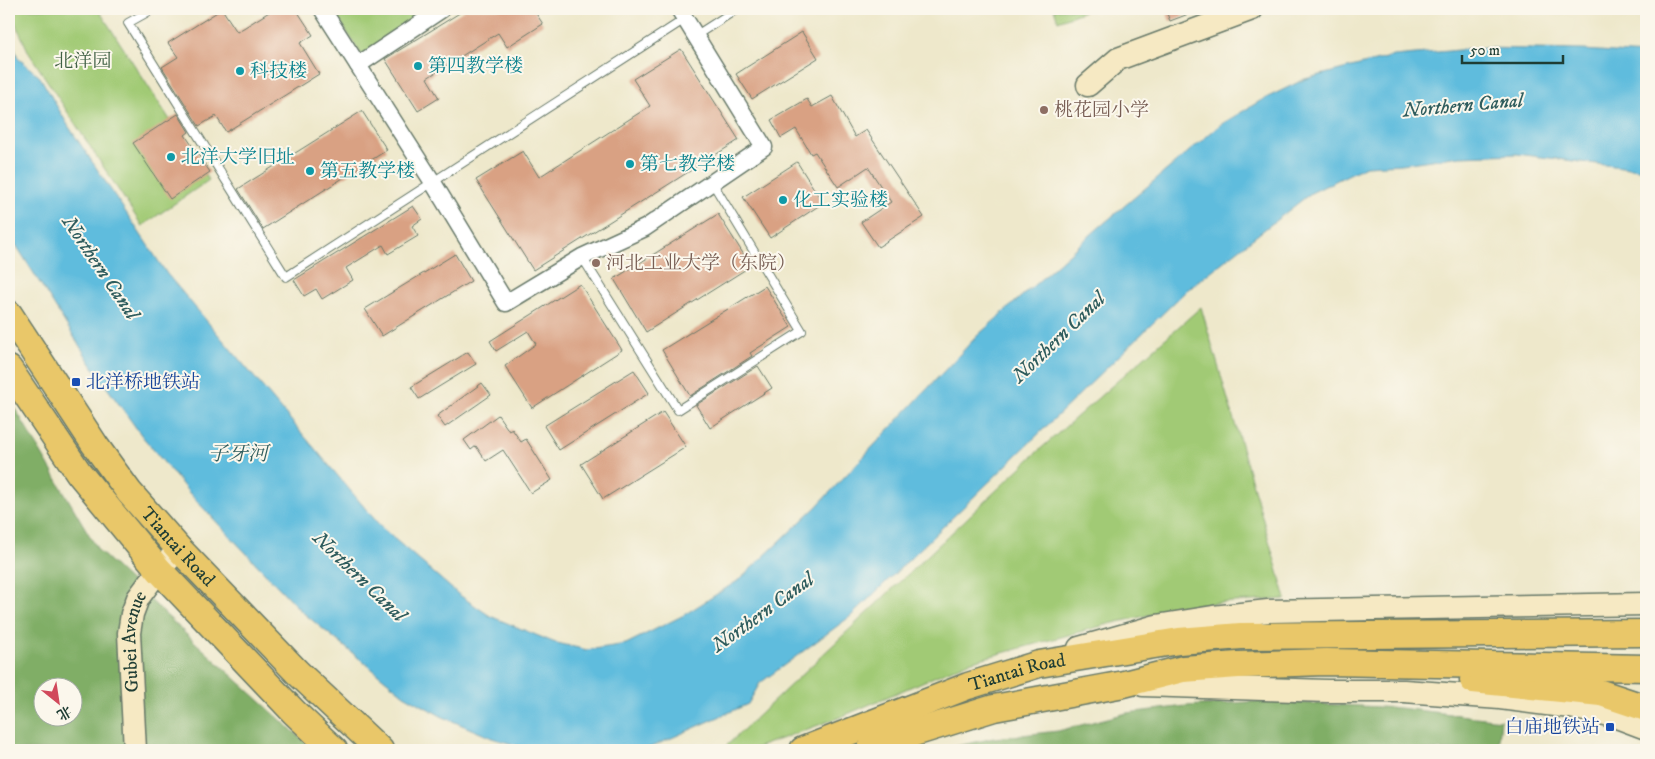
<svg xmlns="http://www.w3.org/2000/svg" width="1655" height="759" font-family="'IM FELL DW Pica','Noto Serif SC',serif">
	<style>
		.green { fill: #a1ca75; stroke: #608454 }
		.forest { fill: #80ae66; stroke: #50764d; fill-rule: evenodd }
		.water { fill: #5fbcdd; stroke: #3f7c88 }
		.building { fill: #d9a183 }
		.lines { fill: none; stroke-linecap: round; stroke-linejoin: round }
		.lane-casing { stroke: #677969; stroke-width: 10 }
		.street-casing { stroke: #677969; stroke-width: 19 }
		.secondary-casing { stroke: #677969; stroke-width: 25 }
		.primary-casing { stroke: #677969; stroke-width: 29 }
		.lane { stroke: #fff; stroke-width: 8 }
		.street { stroke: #fff; stroke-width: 16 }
		.secondary { stroke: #f6e9c3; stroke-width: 22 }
		.primary { stroke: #e9c769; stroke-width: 26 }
		.culture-dot { fill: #0f9aa8; stroke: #fbf7ec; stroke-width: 2 }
		.education-dot { fill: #8d6e63; stroke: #fbf7ec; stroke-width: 2 }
		.transit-dot { fill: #1a4fb4; stroke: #fbf7ec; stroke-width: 2 }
		.labels { text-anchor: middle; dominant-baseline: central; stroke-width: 4; stroke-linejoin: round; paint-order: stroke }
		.park-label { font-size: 19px; fill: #406044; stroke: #fbf7ec }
		.culture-label { font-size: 19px; fill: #0d838f; stroke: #fbf7ec; text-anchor: start }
		.education-label { font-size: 19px; fill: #785e54; stroke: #fbf7ec; text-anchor: start }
		.transit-label { font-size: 19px; fill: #164399; stroke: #fbf7ec; text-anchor: start }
		.street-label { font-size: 19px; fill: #1f3d34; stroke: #fbf7ec }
		.water-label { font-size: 20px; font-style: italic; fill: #2f5d5e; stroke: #fbf7ec }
	</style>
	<rect width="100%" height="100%" fill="#fbf7ec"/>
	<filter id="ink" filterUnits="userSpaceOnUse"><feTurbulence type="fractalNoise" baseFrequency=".02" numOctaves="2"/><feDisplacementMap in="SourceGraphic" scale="10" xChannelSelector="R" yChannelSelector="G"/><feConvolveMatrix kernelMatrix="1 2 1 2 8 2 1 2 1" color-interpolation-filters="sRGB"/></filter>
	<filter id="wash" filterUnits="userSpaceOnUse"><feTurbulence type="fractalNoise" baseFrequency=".0096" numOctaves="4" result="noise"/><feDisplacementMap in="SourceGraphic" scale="20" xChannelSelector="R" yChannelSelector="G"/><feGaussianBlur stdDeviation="1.12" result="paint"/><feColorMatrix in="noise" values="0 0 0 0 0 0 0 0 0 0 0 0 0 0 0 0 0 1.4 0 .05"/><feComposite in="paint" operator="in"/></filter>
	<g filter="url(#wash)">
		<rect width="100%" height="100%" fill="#eee8cb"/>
		<g class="green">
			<polygon points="9,9 98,9 209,180 142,226 29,53"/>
			<polygon points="332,9 440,9 363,57"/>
			<polygon points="1054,9 1090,9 1058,21"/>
			<polygon points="1201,307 1286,599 1199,604 1109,624 969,662 838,718 750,750 722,750 1037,452"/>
		</g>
		<g class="forest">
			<path d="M9,398L98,550L186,634L314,750H9ZM42,686H72V716H42Z"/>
			<polygon points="1262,701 1399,708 1501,720 1498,750 939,750 994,738 1058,731 1127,713 1186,706"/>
		</g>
		<polygon class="water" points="9,32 18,58 40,77 69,127 167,274 382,528 458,594 490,616 553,642 587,650 626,644 684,615 739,580 816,507 977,336 1096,230 1220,125 1260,101 1305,79 1394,56 1481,48 1583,50 1646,54 1646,170 1517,154 1460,156 1402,164 1366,166 1311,193 1187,290 851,616 760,683 748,704 649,748 639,750 532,750 492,738 441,716 404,695 301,611 191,495 142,436 100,378 9,234"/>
		<g id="blocks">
			<g class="building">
				<polygon points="222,9 237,32 274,9 296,9 313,35 300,43 319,74 226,132 216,116 199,126 162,67 178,57 168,43"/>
				<polygon points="466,9 533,9 543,24 507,47 498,33 427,78 439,98 418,111 385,59"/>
				<polygon points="1165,9 1199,9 1199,10 1170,21"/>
				<polygon points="802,32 818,58 752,99 736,74"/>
				<polygon points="681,49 739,140 533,270 476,180 523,151 539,177 650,106 633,79"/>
				<polygon points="832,96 855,137 866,130 924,217 878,247 861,222 891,202 868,167 838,187 815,152 811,154 796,129 781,138 771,120 807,99 812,107"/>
				<polygon points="362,111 387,150 263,229 238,189"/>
				<polygon points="178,114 189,132 185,135 210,172 170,199 133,143"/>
				<polygon points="797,162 823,203 770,238 743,197"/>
				<polygon points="413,206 422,219 412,226 418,236 388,254 383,245 346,268 353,280 322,299 316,289 304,296 294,280"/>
				<polygon points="718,214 751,266 646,332 614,279"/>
				<polygon points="455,254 471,281 382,336 365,309"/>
				<polygon points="580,284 622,350 532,408 505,366 536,344 528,331 496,351 490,341"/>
				<polygon points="765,286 791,327 750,353 752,356 690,396 662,350"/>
				<polygon points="468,352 476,364 419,399 411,387"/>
				<polygon points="758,366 772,388 710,428 696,405"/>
				<polygon points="634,370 649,393 559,450 544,426"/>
				<polygon points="482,383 491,395 445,427 437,416"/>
				<polygon points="663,412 686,447 603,499 581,464"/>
				<polygon points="498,415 509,431 512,429 521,442 526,439 552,480 531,493 503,450 486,461 476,446 471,450 464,440"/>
			</g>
		</g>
	</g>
	<g filter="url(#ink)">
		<use href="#blocks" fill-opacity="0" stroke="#677969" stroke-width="1"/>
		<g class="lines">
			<defs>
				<g id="lane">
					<polyline points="153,9 128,23 286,277 685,19"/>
					<polyline points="695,36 737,9"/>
					<polyline points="582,257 678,410 802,331 712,182"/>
				</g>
				<g id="street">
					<polyline points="322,9 432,181 506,303 582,257 645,228 764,147 679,9"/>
					<polyline points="358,65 442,9"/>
				</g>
				<g id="secondary">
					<polyline points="1088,85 1118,59 1252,9"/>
					<polyline points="1079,648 1156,626 1213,617 1268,611 1646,604"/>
					<polyline points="1143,685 1327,691 1404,691 1500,698 1570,707 1614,716 1646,728"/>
					<path id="s1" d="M135,750L129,633L132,614L138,598L159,570L179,549"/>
				</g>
				<g id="primary">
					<path id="s2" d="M9,314L95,445L129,492L179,549L297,672L380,750"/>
					<polyline points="9,369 79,473 159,570 294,712 334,750"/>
					<polyline points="1473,680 1601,693 1646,708"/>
					<path id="s3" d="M803,750L968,686L1039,664L1179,641L1241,636L1646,633"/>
					<polyline points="870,750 914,733 994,708 1124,684 1183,669 1238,665 1326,662 1646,668"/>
				</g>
			</defs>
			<use href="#lane" class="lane-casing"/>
			<use href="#street" class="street-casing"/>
			<use href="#secondary" class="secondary-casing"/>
			<use href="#primary" class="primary-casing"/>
			<use href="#lane" class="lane"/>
			<use href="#street" class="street"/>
			<use href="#secondary" class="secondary"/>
			<use href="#primary" class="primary"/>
		</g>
	</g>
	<g class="culture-dot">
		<circle cx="418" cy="66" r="5"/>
		<circle cx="240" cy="71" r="5"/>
		<circle cx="171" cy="157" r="5"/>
		<circle cx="630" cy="164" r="5"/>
		<circle cx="310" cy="171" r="5"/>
		<circle cx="783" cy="200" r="5"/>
	</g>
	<g class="education-dot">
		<circle cx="1044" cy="110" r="5"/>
		<circle cx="596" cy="263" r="5"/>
	</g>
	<g class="transit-dot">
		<rect x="71" y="377" width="10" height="10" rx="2.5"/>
		<rect x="1605" y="722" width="10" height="10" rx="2.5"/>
	</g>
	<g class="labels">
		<g class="park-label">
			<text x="83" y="61">北洋园</text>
		</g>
		<g class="culture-label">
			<text x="428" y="66">第四教学楼</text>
			<text x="250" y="71">科技楼</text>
			<text x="181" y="157">北洋大学旧址</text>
			<text x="640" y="164">第七教学楼</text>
			<text x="320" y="171">第五教学楼</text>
			<text x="793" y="200">化工实验楼</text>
		</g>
		<g class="education-label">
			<text x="1054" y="110">桃花园小学</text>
			<text x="606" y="263">河北工业大学（东院）</text>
		</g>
		<g class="transit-label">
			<text x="86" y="382">北洋桥地铁站</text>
			<text x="1600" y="727" text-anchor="end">白庙地铁站</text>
		</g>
		<g class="street-label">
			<text stroke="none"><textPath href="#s2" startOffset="288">Tiantai Road</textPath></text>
			<text stroke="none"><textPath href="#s1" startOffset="109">Gubei Avenue</textPath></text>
			<text stroke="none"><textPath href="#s3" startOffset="228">Tiantai Road</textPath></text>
		</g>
		<g class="water-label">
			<text transform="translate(1463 106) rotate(-5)">Northern Canal</text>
			<text transform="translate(100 268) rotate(56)">Northern Canal</text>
			<text transform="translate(1059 338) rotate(-44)">Northern Canal</text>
			<text x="238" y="454">子牙河</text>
			<text transform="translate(359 577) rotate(44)">Northern Canal</text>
			<text transform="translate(763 613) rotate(-36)">Northern Canal</text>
		</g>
	</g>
	<rect width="1655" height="759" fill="none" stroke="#fbf7ec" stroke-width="30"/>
	<g transform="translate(58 702) rotate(150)"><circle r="24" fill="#fbf7ec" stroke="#a3ada2"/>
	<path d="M0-4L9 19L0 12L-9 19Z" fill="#d1495b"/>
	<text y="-8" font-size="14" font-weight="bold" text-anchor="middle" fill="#1f3d34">北</text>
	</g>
	<path d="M1462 55v8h101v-8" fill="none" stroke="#1f3d34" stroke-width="2.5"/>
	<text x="1470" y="55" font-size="15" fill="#1f3d34" stroke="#fbf7ec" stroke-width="4" paint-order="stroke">50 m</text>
</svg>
